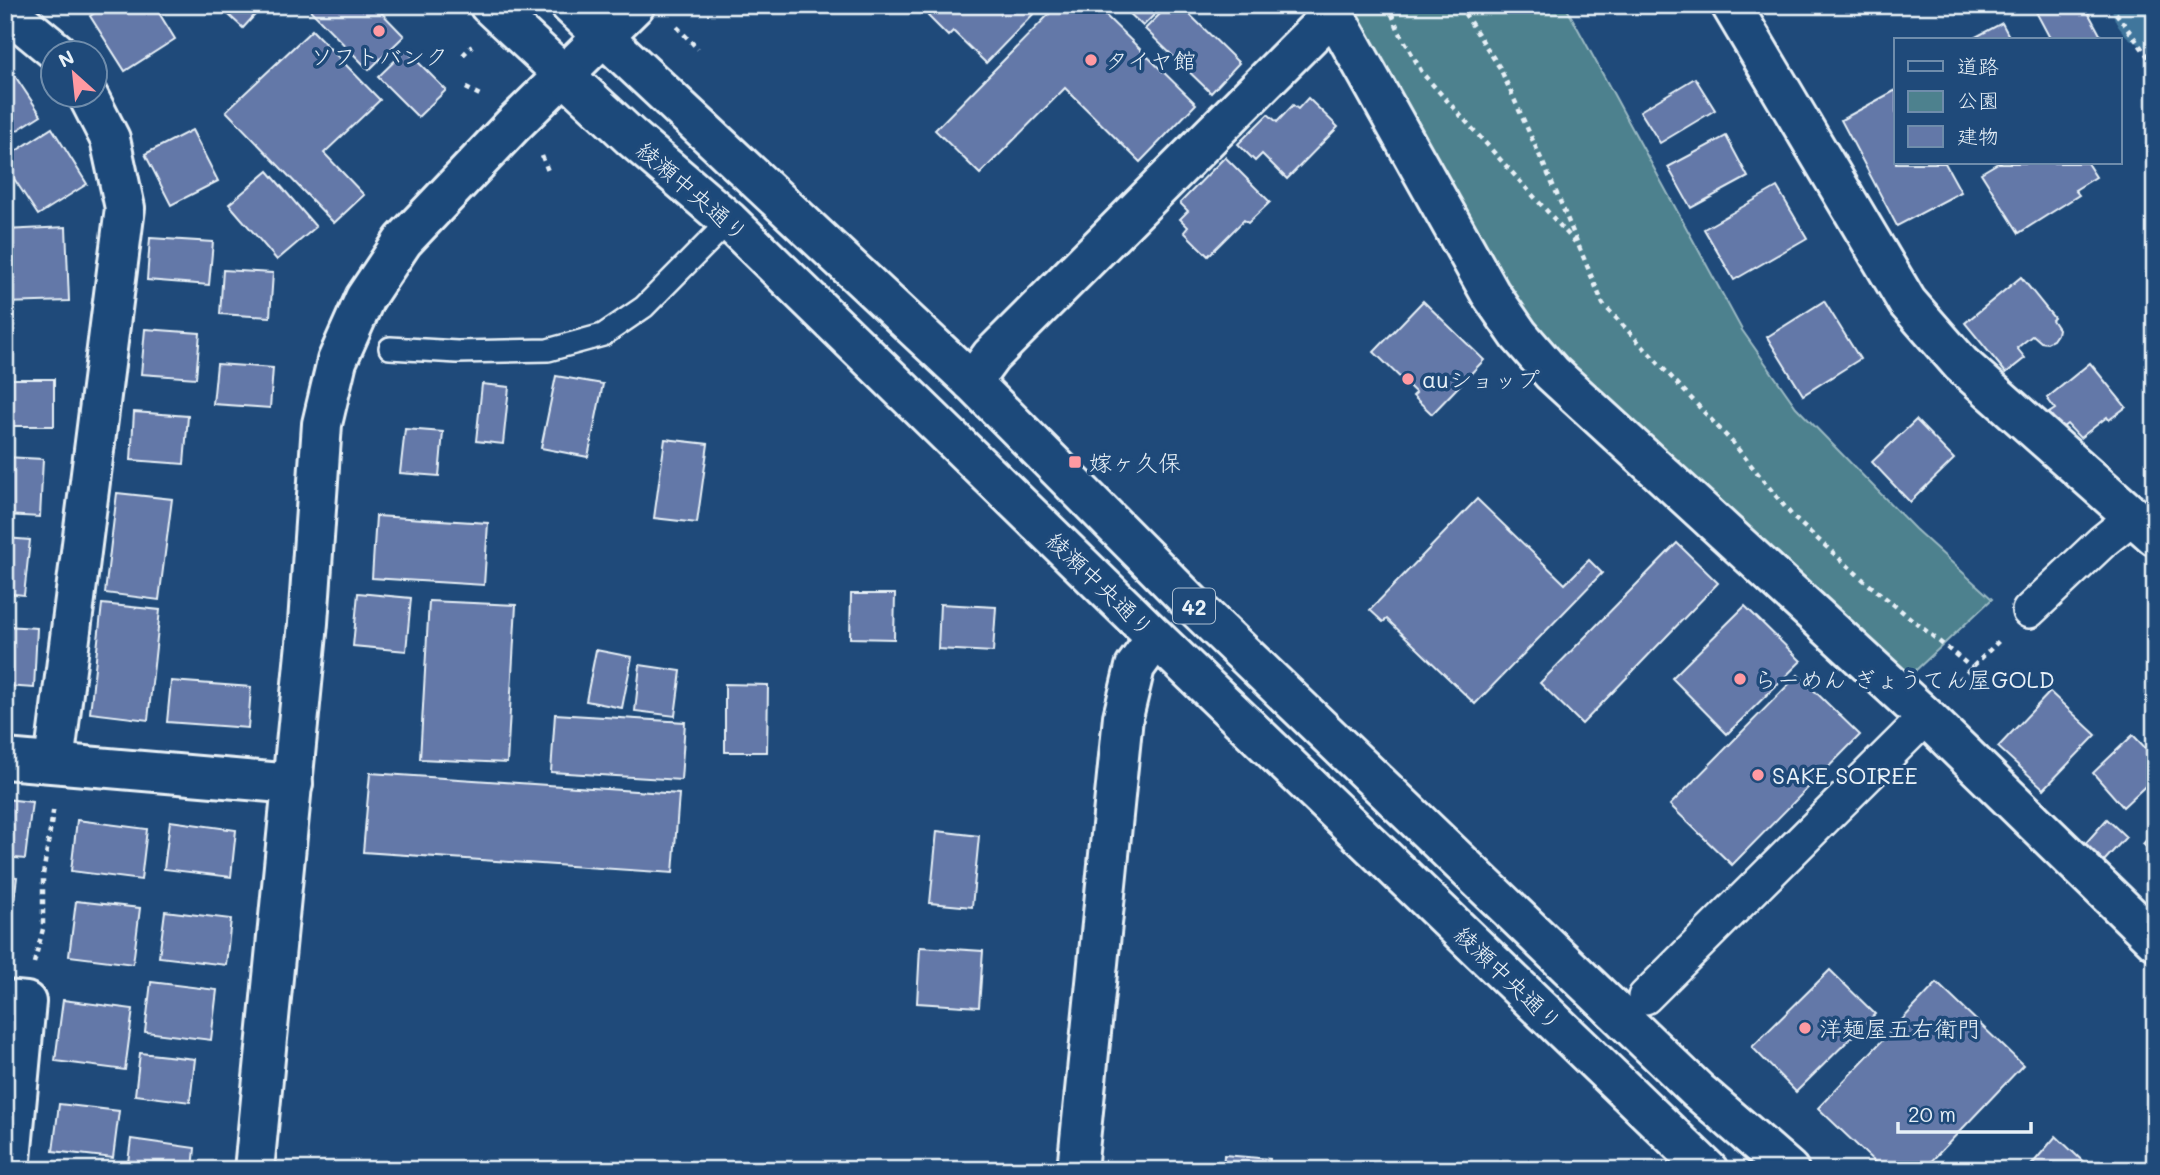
<svg xmlns="http://www.w3.org/2000/svg" width="2160" height="1175" font-family="Mali,'Klee One',sans-serif">
	<style>
		.green { fill: #4d818e; stroke: #9ab9c3; stroke-width: 2 }
		.lines { fill: none; stroke-linecap: round; stroke-linejoin: round }
		.river { stroke: #3f769c; stroke-width: 80 }
		.building { fill: #6378a8; stroke: #e8f1f8; stroke-width: 2 }
		.service-casing { stroke: #e8f1f8; stroke-width: 26 }
		.pedestrian-casing { stroke: #e8f1f8; stroke-width: 38 }
		.minor-casing { stroke: #e8f1f8; stroke-width: 44 }
		.tertiary-casing { stroke: #e8f1f8; stroke-width: 44 }
		.primary-casing { stroke: #e8f1f8; stroke-width: 44 }
		.path { stroke: #e8f1f8; stroke-width: 4.5; stroke-dasharray: 5 5; stroke-linecap: butt }
		.service { stroke: #1f4a7a; stroke-width: 21 }
		.pedestrian { stroke: #1f4a7a; stroke-width: 33 }
		.minor { stroke: #1f4a7a; stroke-width: 38 }
		.tertiary { stroke: #1f4a7a; stroke-width: 38 }
		.primary { stroke: #1f4a7a; stroke-width: 38 }
		.poi-dot { fill: #ff9aa2; stroke: #1f4a7a; stroke-width: 2.5 }
		.labels { text-anchor: middle; dominant-baseline: central; stroke-width: 7; stroke-linejoin: round; paint-order: stroke }
		.shield { fill: #1f4a7a; stroke: #acbfd2; stroke-width: 2 }
		.shield-label { font-size: 21px; font-weight: bold; fill: #e8f1f8 }
		.poi-label { font-size: 23px; fill: #e8f1f8; stroke: #1f4a7a; text-anchor: start }
		.street-label { font-size: 23px; fill: #e8f1f8; stroke: #1f4a7a }
	</style>
	<rect width="100%" height="100%" fill="#1f4a7a"/>
	<filter id="ink" filterUnits="userSpaceOnUse"><feTurbulence type="fractalNoise" baseFrequency=".0143" numOctaves="2"/><feDisplacementMap in="SourceGraphic" scale="14" xChannelSelector="R" yChannelSelector="G"/><feConvolveMatrix kernelMatrix="1 2 1 2 8 2 1 2 1" color-interpolation-filters="sRGB"/></filter>
	<g filter="url(#ink)">
		<polygon class="green" points="1345,5 1565,5 1742,330 1796,407 1915,529 1992,599 1901,684 1565,362 1516,302"/>
		<g class="lines">
			<polyline class="river" points="2152,5 2155,8"/>
		</g>
		<g class="building">
			<polygon points="107,5 154,5 175,39 125,71 90,16"/>
			<polygon points="218,5 264,5 243,28"/>
			<polygon points="314,5 374,5 404,36 369,70 310,10"/>
			<polygon points="938,5 1042,5 986,63 953,31 948,36 928,16"/>
			<polygon points="1058,5 1095,5 1196,104 1140,162 1065,88 980,174 935,130"/>
			<polygon points="1129,5 1164,5 1143,26 1125,9"/>
			<polygon points="1169,5 1180,5 1239,63 1211,93 1145,29"/>
			<polygon points="2049,5 2084,5 2103,40 2051,40 2036,12"/>
			<polygon points="2002,23 2011,40 1970,40"/>
			<polygon points="312,30 380,100 324,153 364,195 334,223 226,111"/>
			<polygon points="406,50 446,90 418,117 378,77"/>
			<polygon points="5,61 41,115 5,138"/>
			<polygon points="1695,78 1715,110 1660,143 1640,111"/>
			<polygon points="1896,90 1896,163 1945,163 1961,192 1897,226 1841,120"/>
			<polygon points="1308,98 1338,127 1287,179 1262,154 1255,161 1238,144 1268,114 1277,122 1293,105 1298,109"/>
			<polygon points="52,128 87,184 38,215 5,165 5,158"/>
			<polygon points="192,130 218,181 171,205 145,154"/>
			<polygon points="1726,136 1748,177 1691,208 1668,167"/>
			<polygon points="1225,157 1270,202 1248,223 1244,220 1208,256 1184,232 1188,227 1180,219 1188,211 1180,203"/>
			<polygon points="1998,163 2087,163 2096,177 2075,190 2079,195 2019,233 1981,173"/>
			<polygon points="268,171 316,227 277,260 229,204"/>
			<polygon points="1777,187 1807,238 1734,280 1704,229"/>
			<polygon points="66,227 69,301 5,303 5,230"/>
			<polygon points="150,238 213,242 209,285 147,280"/>
			<polygon points="223,270 273,273 270,317 220,314"/>
			<polygon points="2021,277 2054,318 2052,320 2058,329 2057,334 2053,340 2047,343 2041,342 2033,335 2017,348 2025,358 2006,373 1965,323"/>
			<polygon points="1423,301 1484,360 1432,414 1413,396 1416,393 1374,352"/>
			<polygon points="1824,301 1860,359 1803,395 1767,337"/>
			<polygon points="145,329 200,333 196,378 141,374"/>
			<polygon points="2090,363 2126,407 2109,420 2107,417 2080,438 2067,424 2062,428 2049,413 2055,409 2047,398"/>
			<polygon points="217,364 273,368 270,408 213,404"/>
			<polygon points="556,376 603,384 588,457 541,448"/>
			<rect x="5" y="379" width="49" height="47"/>
			<polygon points="482,384 509,387 503,444 476,441"/>
			<polygon points="134,412 188,416 184,464 131,460"/>
			<polygon points="1916,420 1954,459 1910,502 1872,462"/>
			<polygon points="405,429 443,432 439,476 400,473"/>
			<polygon points="665,439 708,444 697,523 654,518"/>
			<polygon points="5,457 43,459 40,517 5,515"/>
			<polygon points="117,493 172,499 159,600 105,593"/>
			<polygon points="1477,499 1565,584 1589,560 1602,573 1475,704 1387,619 1383,622 1370,610"/>
			<polygon points="376,516 488,523 484,585 372,578"/>
			<polygon points="5,538 30,540 24,595 5,593"/>
			<polygon points="1677,543 1718,583 1582,724 1540,683"/>
			<polygon points="358,593 411,598 406,651 353,646"/>
			<polygon points="851,594 895,594 894,639 850,638"/>
			<polygon points="429,601 516,605 507,763 420,759"/>
			<polygon points="102,604 160,610 148,720 90,713"/>
			<polygon points="940,604 996,607 993,652 938,649"/>
			<polygon points="1745,606 1801,661 1727,734 1672,678"/>
			<polygon points="5,626 37,628 34,688 5,686"/>
			<polygon points="596,650 632,657 622,708 586,701"/>
			<polygon points="640,665 681,671 675,716 635,711"/>
			<polygon points="1798,675 1860,735 1732,865 1670,805"/>
			<polygon points="171,681 251,687 248,728 167,722"/>
			<polygon points="725,684 768,685 767,752 725,752"/>
			<polygon points="2050,692 2096,735 2044,789 1998,747"/>
			<polygon points="555,714 685,722 681,780 551,772"/>
			<polygon points="2133,735 2155,758 2155,777 2123,807 2093,773"/>
			<polygon points="370,773 679,794 673,873 363,852"/>
			<polygon points="5,799 32,802 25,859 5,857"/>
			<polygon points="2107,819 2126,837 2104,861 2085,844"/>
			<polygon points="77,820 147,829 141,880 71,871"/>
			<polygon points="170,821 236,830 231,877 164,869"/>
			<polygon points="2155,830 2155,855 2143,844"/>
			<polygon points="937,831 979,836 972,907 930,903"/>
			<polygon points="5,875 17,877 10,933 5,932"/>
			<polygon points="76,901 140,908 133,964 69,956"/>
			<polygon points="165,911 231,919 226,965 159,957"/>
			<polygon points="920,947 983,951 979,1007 917,1003"/>
			<polygon points="1830,970 1875,1014 1796,1092 1752,1047"/>
			<polygon points="151,982 217,990 211,1040 145,1032"/>
			<polygon points="1937,983 2023,1065 1923,1170 1883,1170 1818,1108"/>
			<polygon points="63,1000 133,1009 125,1070 55,1061"/>
			<polygon points="140,1053 195,1059 190,1102 135,1095"/>
			<polygon points="59,1104 119,1111 113,1158 53,1151"/>
			<polygon points="2056,1136 2092,1170 2027,1170"/>
			<polygon points="131,1139 195,1148 193,1170 127,1170"/>
			<polygon points="1224,1155 1270,1159 1269,1170 1223,1170"/>
		</g>
		<g class="lines">
			<defs>
				<polyline id="service" points="390,348 457,352 548,350 603,335 644,307 729,221"/>
				<g id="pedestrian">
					<polyline points="2029,611 2103,541 2134,516"/>
					<polyline points="1645,997 1926,717"/>
				</g>
				<g id="minor">
					<polyline points="1329,5 1490,293 1519,335 1552,373 1926,717 2155,940"/>
					<polyline points="1731,5 1907,302 1961,364 2155,536"/>
					<polyline points="5,9 57,52"/>
					<polyline points="972,382 991,356 1333,13"/>
					<polyline points="54,763 125,208 110,139 87,94"/>
					<polyline points="5,1000 26,1002 10,1170"/>
					<polyline points="1077,1170 1123,717 1135,667 1156,638"/>
				</g>
				<g id="tertiary">
					<polyline points="5,759 293,784"/>
					<polyline points="254,1170 308,623 322,424 337,361 365,298 403,241 512,126 635,5"/>
				</g>
				<g id="primary">
					<polyline points="489,5 631,137 729,221 1156,638 1708,1170"/>
					<polyline points="570,5 972,382 1194,606 1698,1091 1789,1170"/>
				</g>
			</defs>
			<use href="#service" class="service-casing"/>
			<use href="#pedestrian" class="pedestrian-casing"/>
			<use href="#minor" class="minor-casing"/>
			<use href="#tertiary" class="tertiary-casing"/>
			<use href="#primary" class="primary-casing"/>
			<g class="path">
				<polyline points="1388,5 1399,31 1423,74 1575,242"/>
				<polyline points="1459,5 1500,68 1557,194 1603,304 1733,443 1794,518 1867,583 1972,668"/>
				<polyline points="2110,5 2155,66"/>
				<polyline points="677,27 698,49"/>
				<polyline points="463,55 472,46"/>
				<polyline points="466,88 482,96"/>
				<polyline points="542,156 548,171"/>
				<polyline points="1952,687 2001,639"/>
				<polyline points="34,963 43,929 43,875 54,806"/>
			</g>
			<use href="#service" class="service"/>
			<use href="#pedestrian" class="pedestrian"/>
			<use href="#minor" class="minor"/>
			<use href="#tertiary" class="tertiary"/>
			<use href="#primary" class="primary"/>
		</g>
	</g>
	<g class="poi-dot">
		<circle cx="379" cy="31" r="7"/>
		<circle cx="1091" cy="60" r="7"/>
		<circle cx="1408" cy="379" r="7"/>
		<rect x="1068" y="455" width="14" height="14" rx="3.5"/>
		<circle cx="1740" cy="679" r="7"/>
		<circle cx="1758" cy="775" r="7"/>
		<circle cx="1805" cy="1028" r="7"/>
	</g>
	<g class="labels">
		<rect class="shield" x="1173" y="588.5" width="42" height="35" rx="5"/>
		<g class="shield-label">
			<text x="1194" y="606">42</text>
		</g>
		<g class="poi-label">
			<text x="379" y="56" text-anchor="middle">ソフトバンク</text>
			<text x="1105" y="60">タイヤ館</text>
			<text x="1422" y="379">auショップ</text>
			<text x="1089" y="462">嫁ヶ久保</text>
			<text x="1754" y="679">らーめん ぎょうてん屋GOLD</text>
			<text x="1772" y="775">SAKE SOIREE</text>
			<text x="1819" y="1028">洋麺屋五右衛門</text>
		</g>
		<g class="street-label">
			<text transform="translate(693 191) rotate(41)">綾瀬中央通り</text>
			<text transform="translate(1101 584) rotate(44)">綾瀬中央通り</text>
			<text transform="translate(1509 978) rotate(44)">綾瀬中央通り</text>
		</g>
	</g>
	<rect width="2160" height="1175" fill="none" stroke="#1f4a7a" stroke-width="28"/>
	<rect x="14" y="14" width="2132" height="1147" fill="none" stroke="#e8f1f8" stroke-width="2.5" filter="url(#ink)"/>
	<rect x="1894" y="38" width="228" height="126" fill="#1f4a7a" stroke="#6f8dac" stroke-width="2"/>
	<rect x="1908" y="61" width="35" height="10" fill="#1f4a7a" stroke="#6f8dac" stroke-width="2"/>
	<text x="1957" y="74" font-size="21" fill="#e8f1f8">道路</text>
	<rect x="1908" y="91" width="35" height="21" fill="#4d818e" stroke="#6f8dac" stroke-width="2"/>
	<text x="1957" y="108" font-size="21" fill="#e8f1f8">公園</text>
	<rect x="1908" y="126" width="35" height="21" fill="#6378a8" stroke="#6f8dac" stroke-width="2"/>
	<text x="1957" y="144" font-size="21" fill="#e8f1f8">建物</text>
	<g transform="translate(74 74) rotate(333)"><circle r="33" fill="#1f4a7a" stroke="#6f8dac" stroke-width="2"/>
	<path d="M0-5L12 26L0 18L-12 26Z" fill="#ff9aa2"/>
	<text y="-10" font-size="19" font-weight="bold" text-anchor="middle" fill="#e8f1f8">N</text>
	</g>
	<path d="M1898 1122v10h133v-10" fill="none" stroke="#e8f1f8" stroke-width="3.5"/>
	<text x="1908" y="1122" font-size="21" fill="#e8f1f8" stroke="#1f4a7a" stroke-width="5" paint-order="stroke">20 m</text>
</svg>
